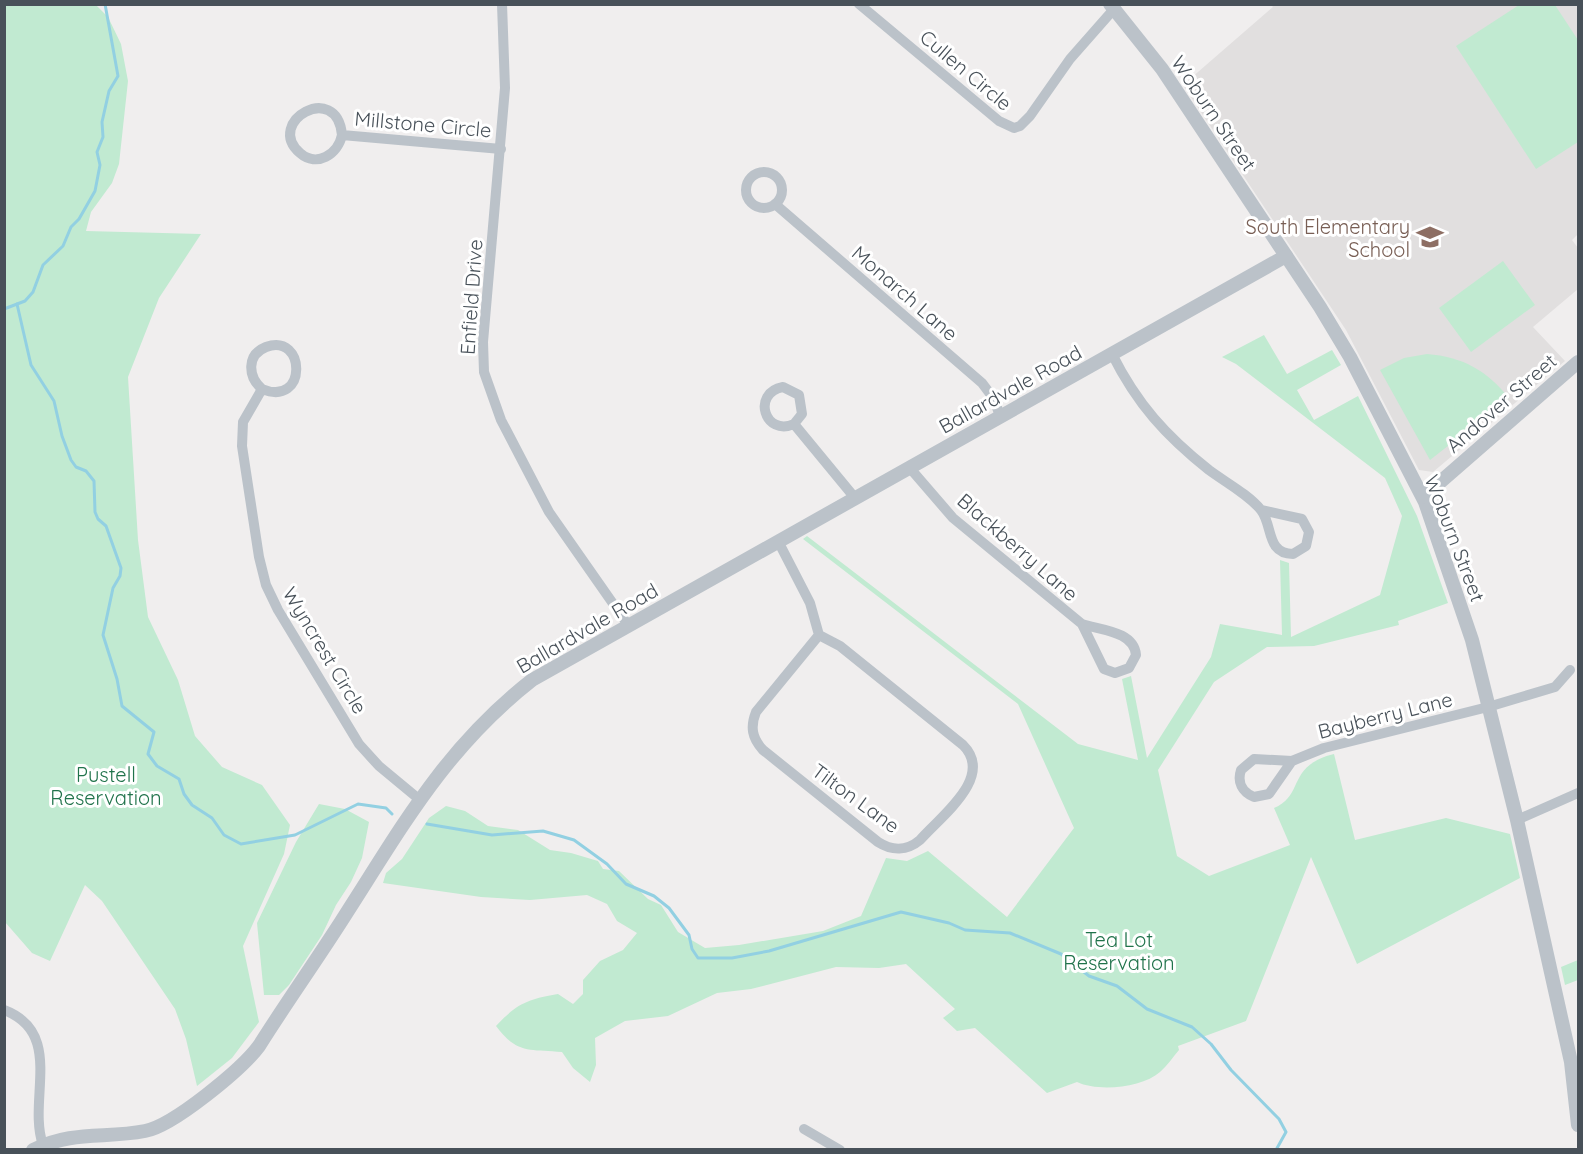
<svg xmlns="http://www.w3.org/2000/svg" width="1583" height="1154" font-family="Quicksand,sans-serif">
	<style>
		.education { fill: #e1dfdf }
		.green { fill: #c1ead1 }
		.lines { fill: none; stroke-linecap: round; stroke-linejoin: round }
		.stream { stroke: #92d0e2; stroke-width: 3 }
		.minor { stroke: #bbc2c9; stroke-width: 10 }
		.tertiary { stroke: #bbc2c9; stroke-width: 14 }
		.labels { text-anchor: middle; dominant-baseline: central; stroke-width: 6; stroke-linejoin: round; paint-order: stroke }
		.street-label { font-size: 20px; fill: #485159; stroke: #fff }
		.education-label { font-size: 20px; fill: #785e54; stroke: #fff; text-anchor: end }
		.park-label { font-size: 20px; fill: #20734b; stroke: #fff }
	</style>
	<rect width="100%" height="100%" fill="#f0eeee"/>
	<polygon class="education" points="1271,5 1578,5 1578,234 1572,240 1578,248 1578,289 1533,327 1565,361 1433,472 1419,470 1346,330 1183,85 1273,7"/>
	<g class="green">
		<polygon points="4,5 96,5 108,17 121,44 128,81 119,164 112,183 91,212 86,231 201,234 159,298 128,377 138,540 148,617 178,680 195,736 222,767 262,785 290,825 284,854 243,946 259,1022 232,1058 197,1086 186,1039 175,1009 102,901 85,885 50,961 32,953 5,922"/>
		<polygon points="1519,5 1555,5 1578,40 1578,142 1536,169 1456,46"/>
		<polygon points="1503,261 1535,305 1471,352 1439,308"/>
		<path d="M1264,335L1287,374L1332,350L1341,365L1297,390L1314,420L1358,396L1417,516L1448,603L1398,621L1399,625L1314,646L1267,647L1214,682L1158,770L1177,856L1209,876L1290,845L1274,808C1305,795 1286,766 1334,754L1355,840L1446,818L1510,834L1520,878L1357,964L1311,857L1246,1021L1178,1046L1179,1050C1173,1057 1167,1066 1160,1072C1142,1088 1098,1092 1077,1082L1047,1093L975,1028L957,1031L943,1018L955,1009L906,964L879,968L836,967L751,989L717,993L668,1016L625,1021L595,1038L596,1065L590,1082L573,1068L562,1052C528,1049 517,1054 496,1026C517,1003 529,999 558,994L573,1004L583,994V980L600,961L623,950L637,933L617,921L607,904L587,895L530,900L481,897L383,883L386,873L402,859L429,818L446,806L465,811L488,826L518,830L550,850L571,853L598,861L603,869L619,871L648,899L661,905L678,932L705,948L739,945L823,931L861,916L886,858L907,861L928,851L1007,917L1074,828L1018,704L803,539L807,536L1078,744L1138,760L1122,679L1131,676L1147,758L1211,657L1220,624L1282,635L1280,560L1289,563L1291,637L1380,595L1402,516L1385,478L1236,364L1222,357Z"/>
		<path d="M1427,354C1463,357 1486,370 1509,398L1430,460L1380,370L1404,358Z"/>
		<polygon points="319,804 345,809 369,822 362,858 351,882 336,905 322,935 289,985 279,995 264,995 257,923 296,842"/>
		<polygon points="1578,960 1578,980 1565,985 1561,967"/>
	</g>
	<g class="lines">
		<g class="stream">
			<polyline points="17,304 31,365 54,401 62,436 71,460 76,467 86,471 94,481 95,512 98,519 106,526 121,568 120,576 113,588 103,635 117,679 122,706 154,732 148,754 157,766 179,779 184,794 192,805 212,818 224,835 241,844 295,835 358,804 386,808 392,814"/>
			<polyline points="4,309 25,301 33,292 43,265 63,246 71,227 79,219 95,191 100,165 97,152 103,137 102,122 109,91 118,76 105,4"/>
			<polyline points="427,824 492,835 543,831 574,840 607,864 626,884 654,896 669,908 689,935 692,949 698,958 732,958 769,951 901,912 949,923 965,930 1010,933 1061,954 1089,976 1117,986 1147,1009 1192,1027 1211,1044 1231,1070 1279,1119 1286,1132 1276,1150"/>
		</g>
		<g class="minor">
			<polyline points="502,4 505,88 483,342 484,372 501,420 549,512 628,625"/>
			<polyline points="859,4 999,121 1014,128 1020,126 1030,116 1070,59 1114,9"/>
			<path d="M342,135C338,154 317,168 300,153C264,122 337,80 342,135L501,149"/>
			<circle cx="764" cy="190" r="18"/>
			<polyline points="775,204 982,383 994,399 1000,416"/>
			<path d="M1112,354C1137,404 1166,436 1209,470C1225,482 1248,494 1261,510C1273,525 1266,554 1293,554L1306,546L1309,532L1302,519L1261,510"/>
			<path d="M262,389C248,377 246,355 266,347C306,332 308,408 262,389L243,422L242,446L259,557L266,585L278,610L359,744L379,766L420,800"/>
			<path d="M794,424L802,414L799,395L783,387C751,393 765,437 794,424L855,498"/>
			<path d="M909,467L953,518L1082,624L1104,669L1115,673L1129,668L1136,655C1134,631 1100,630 1082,624"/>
			<path d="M778,541L810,603L819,635L840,646L963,745C995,777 941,816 920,840C907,851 892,851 878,842L763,750C752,738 750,727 756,712L819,635"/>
			<path d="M1292,761L1269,794L1254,797C1242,792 1237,782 1241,770L1254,759L1292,761L1324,748L1488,707L1555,687L1570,670"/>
			<polyline points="1517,820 1578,793"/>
			<path d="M4,1010C65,1033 27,1100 43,1145"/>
			<polyline points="804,1129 840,1150"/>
		</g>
		<g class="tertiary">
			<polyline points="1110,4 1162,69 1320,307 1350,357 1425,502 1472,640 1517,820 1571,1062 1578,1125"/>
			<polyline points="1423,497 1578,362"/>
			<path d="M33,1150C74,1130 104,1139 145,1131C173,1126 242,1069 259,1046C286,1003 316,961 344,917C402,827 445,748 532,680L1286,256"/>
		</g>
	</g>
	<defs>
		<symbol id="school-bare" viewBox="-9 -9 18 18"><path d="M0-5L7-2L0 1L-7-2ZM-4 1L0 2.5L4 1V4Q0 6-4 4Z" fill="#8d6e63" stroke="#fff" stroke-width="2.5" paint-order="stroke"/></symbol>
	</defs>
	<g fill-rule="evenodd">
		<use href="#school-bare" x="1411" y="218" width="38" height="38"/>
	</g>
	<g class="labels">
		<g class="street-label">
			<text transform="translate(966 70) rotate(40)">Cullen Circle</text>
			<text transform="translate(1214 113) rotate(56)">Woburn Street</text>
			<text transform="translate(423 124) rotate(5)">Millstone Circle</text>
			<text transform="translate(905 293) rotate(41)">Monarch Lane</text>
			<text transform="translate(471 297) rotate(-86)">Enfield Drive</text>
			<text transform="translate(1010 389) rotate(-29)">Ballardvale Road</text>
			<text transform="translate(1501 403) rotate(-41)">Andover Street</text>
			<text transform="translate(1455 538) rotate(69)">Woburn Street</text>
			<text transform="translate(1018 547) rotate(41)">Blackberry Lane</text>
			<text transform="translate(587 628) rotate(-30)">Ballardvale Road</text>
			<text transform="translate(325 650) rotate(59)">Wyncrest Circle</text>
			<text transform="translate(1385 715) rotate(-14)">Bayberry Lane</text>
			<text transform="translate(856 798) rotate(36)">Tilton Lane</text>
		</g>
		<g class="education-label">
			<text x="1410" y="226">South Elementary<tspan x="1410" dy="23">School</tspan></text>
		</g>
		<g class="park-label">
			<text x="106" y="774">Pustell<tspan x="106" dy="23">Reservation</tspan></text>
			<text x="1119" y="939">Tea Lot<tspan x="1119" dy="23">Reservation</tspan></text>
		</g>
	</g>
	<rect width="1583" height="1154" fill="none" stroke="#485159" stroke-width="12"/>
</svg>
